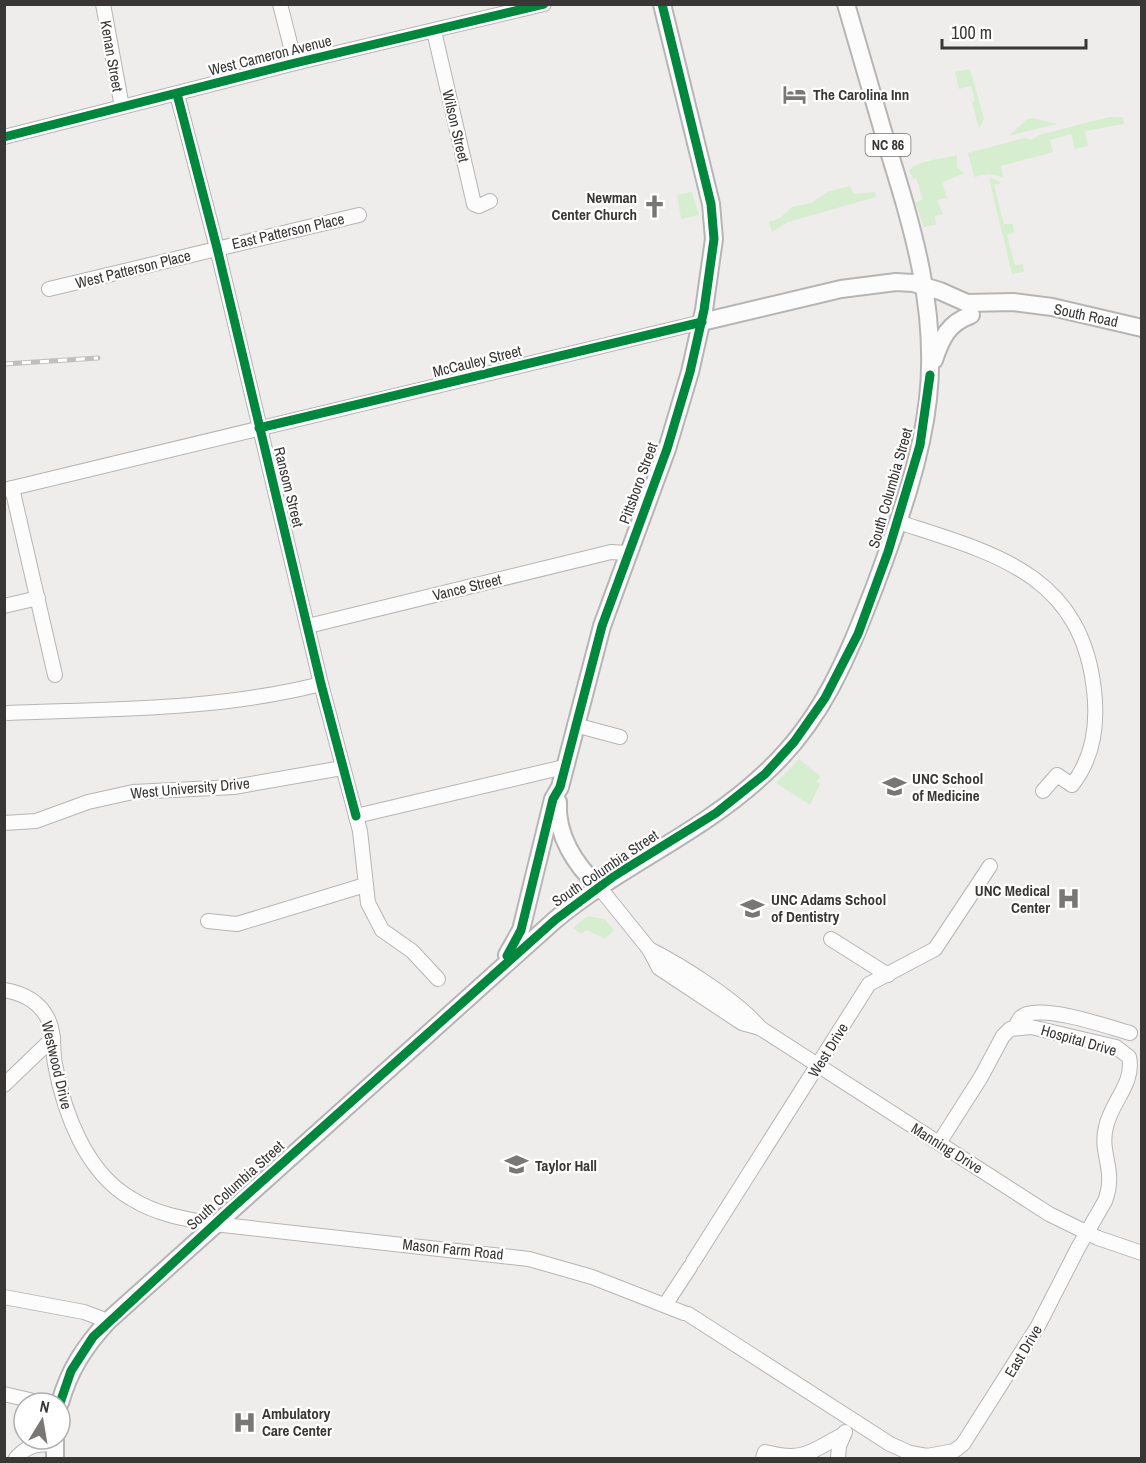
<svg xmlns="http://www.w3.org/2000/svg" width="1146" height="1463" font-family="'Archivo Narrow',sans-serif">
	<style>
		.green { fill: #d6eecf }
		.lines { fill: none; stroke-linecap: round; stroke-linejoin: round }
		.minor-casing { stroke: #b7b5b4; stroke-width: 16 }
		.major-casing { stroke: #b7b5b4; stroke-width: 20 }
		.minor { stroke: #fdfcfc; stroke-width: 14 }
		.major { stroke: #fdfcfc; stroke-width: 16 }
		.rail-casing { stroke: #bfbfbe; stroke-width: 5 }
		.rail { stroke: #fff; stroke-width: 3; stroke-dasharray: 9; stroke-linecap: butt }
		.cycleway-casing { stroke: #fff; stroke-width: 13 }
		.cycleway { stroke: #00873e; stroke-width: 9 }
		.labels { text-anchor: middle; dominant-baseline: central; stroke-width: 4.5; stroke-linejoin: round; paint-order: stroke }
		.shield { fill: #fff; stroke: #747372; stroke-width: 1.5 }
		.shield-label { font-size: 14px; font-weight: bold; fill: #393736 }
		.street-label { font-size: 15px; fill: #393736; stroke: #fff }
		.poi-label { font-size: 15px; font-weight: bold; fill: #393736; stroke: #fff; text-anchor: start }
	</style>
	<rect width="100%" height="100%" fill="#efedeb"/>
	<g class="green">
		<polygon points="970,69 984,119 979,129 972,102 975,101 971,86 959,89 955,72"/>
		<polygon points="1109,117 1123,117 1124,124 1085,131 1088,146 1075,149 1071,134 1050,140 1053,152 1001,166 1003,177 989,174 974,177 968,153 1025,138 1032,140 1039,135"/>
		<polygon points="1033,118 1057,124 1009,136 1027,119"/>
		<path d="M957,155V167L964,173L942,183L947,198L937,200L943,214L935,216L936,225L924,227L915,202L922,200V197L916,178L913,179L909,171C917,160 943,159 957,155Z"/>
		<polygon points="992,178 1001,183 994,185 1004,224 1013,224 1014,232 1007,235 1015,265 1023,264 1024,272 1012,274 989,179"/>
		<polygon points="850,186 854,194 875,192 876,197 788,222 772,232 769,222 780,218 792,207 811,203 827,192"/>
		<polygon points="692,192 699,215 681,219 677,195"/>
		<polygon points="799,759 820,776 817,782 820,784 810,805 776,783"/>
		<polygon points="587,916 605,919 614,930 605,939 587,930 581,934 573,928"/>
	</g>
	<g class="lines">
		<defs>
			<g id="minor">
				<polyline points="103,4 122,107"/>
				<polyline points="280,4 295,63"/>
				<polyline points="434,31 474,204 479,206 490,201"/>
				<polyline points="177,94 217,248 321,684 360,831 368,903 382,930 412,951 438,979"/>
				<polyline points="4,137 295,63 544,4"/>
				<polyline points="49,289 359,215"/>
				<polyline points="12,488 55,675"/>
				<polyline points="4,490 702,322"/>
				<path d="M898,522C993,553 1081,573 1094,690C1098,724 1094,757 1072,785L1057,775L1043,791"/>
				<polyline points="4,606 38,598"/>
				<polyline points="308,626 611,552 628,553"/>
				<path d="M8,713C112,709 219,710 321,684"/>
				<polyline points="575,725 620,737"/>
				<polyline points="356,816 564,767"/>
				<polyline points="4,823 36,821 88,802 133,792 234,787 342,768"/>
				<polyline points="599,887 649,949 659,968 742,1023 760,1028 1049,1214 1098,1238 1142,1253"/>
				<polyline points="208,921 237,924 365,885"/>
				<polyline points="831,939 888,975"/>
				<path d="M649,949C681,965 738,1001 760,1028"/>
				<path d="M4,990C23,993 39,1001 48,1019C55,1033 52,1049 55,1064C64,1113 86,1173 132,1199C158,1215 185,1219 214,1224L529,1259L592,1277L684,1313"/>
				<path d="M1015,1028C1018,1021 1020,1016 1027,1014C1052,1007 1105,1026 1130,1033"/>
				<polyline points="4,1085 53,1038"/>
				<polyline points="693,1262 869,984 935,949 990,866"/>
				<polyline points="4,1297 84,1312 108,1321"/>
				<polyline points="665,1305 690,1267"/>
				<path d="M688,1314L890,1444L910,1453L927,1456L954,1451L963,1444L1038,1326L1078,1248L1105,1201C1117,1170 1099,1154 1106,1127C1111,1102 1135,1083 1129,1057L1116,1047L1031,1027L1010,1029L1003,1036L981,1077L939,1143"/>
				<polyline points="4,1394 42,1403"/>
				<path d="M16,1458C28,1445 37,1444 54,1444"/>
				<path d="M763,1458L765,1452C804,1462 810,1452 844,1434"/>
				<polyline points="838,1458 839,1446 845,1432"/>
			</g>
			<g id="major">
				<polyline points="702,322 841,289 896,282 913,283 940,291 967,303 1013,302 1052,307 1142,328"/>
				<path d="M934,360C941,339 948,323 971,315"/>
				<path d="M558,802C556,835 575,865 599,887"/>
				<polyline points="507,955 521,930 553,799 560,787 602,626 667,449 690,372 704,310 714,239 711,204 662,4"/>
				<path d="M60,1403C69,1370 85,1346 108,1321L555,920C620,866 701,833 763,775C822,722 847,658 875,586C897,526 921,463 928,399C938,310 913,229 887,145C873,98 860,51 846,4"/>
				<polyline points="55,1439 55,1458"/>
			</g>
		</defs>
		<use href="#minor" class="minor-casing"/>
		<use href="#major" class="major-casing"/>
		<use href="#minor" class="minor"/>
		<use href="#major" class="major"/>
		<defs>
			<polyline id="rail" points="4,364 98,358"/>
		</defs>
		<use href="#rail" class="rail-casing"/>
		<use href="#rail" class="rail"/>
		<defs>
			<g id="cycleway">
				<polyline points="177,94 217,248 321,684 356,816"/>
				<polyline points="4,137 295,63 544,4"/>
				<polyline points="259,428 702,322"/>
				<polyline points="507,956 521,930 553,799 560,787 602,626 667,449 690,372 704,310 714,239 711,204 662,4"/>
				<polyline points="60,1403 71,1371 93,1337 230,1210 555,920 614,876 716,813 765,774 794,742 825,698 858,634 888,552 920,445 930,375"/>
			</g>
		</defs>
		<use href="#cycleway" class="cycleway-casing"/>
		<use href="#cycleway" class="cycleway"/>
	</g>
	<defs>
		<symbol id="hotel-bare" viewBox="-9 -9 18 18"><path d="M-6-4.5h1.5V1H6V5H4.5V3h-9V5H-6ZM-4 0a1.8 1.8 0 1 1 3.6 0ZM.5 0V-2.5h3Q6-2.5 6 0Z" fill="#797775" stroke="#fff" stroke-width="2.5" paint-order="stroke"/></symbol>
		<symbol id="church-bare" viewBox="-9 -9 18 18"><path d="M-1.2-6h2.4v3.5h3.3v2.4h-3.3V6h-2.4V-.1h-3.3v-2.4h3.3Z" fill="#797775" stroke="#fff" stroke-width="2.5" paint-order="stroke"/></symbol>
		<symbol id="university-bare" viewBox="-9 -9 18 18"><path d="M0-5L7-2L0 1L-7-2ZM-4 1L0 2.5L4 1V4Q0 6-4 4Z" fill="#797775" stroke="#fff" stroke-width="2.5" paint-order="stroke"/></symbol>
		<symbol id="hospital-bare" viewBox="-9 -9 18 18"><path d="M-5-5h3v3.5h4V-5h3V5h-3V1.5h-4V5h-3Z" fill="#797775" stroke="#fff" stroke-width="2.5" paint-order="stroke"/></symbol>
	</defs>
	<g fill-rule="evenodd">
		<use href="#hotel-bare" x="778" y="78" width="33" height="33"/>
		<use href="#church-bare" x="638" y="190" width="33" height="33"/>
		<use href="#university-bare" x="878" y="770" width="33" height="33"/>
		<use href="#hospital-bare" x="1052" y="882" width="33" height="33"/>
		<use href="#university-bare" x="736" y="892" width="33" height="33"/>
		<use href="#university-bare" x="500" y="1148" width="33" height="33"/>
		<use href="#hospital-bare" x="228" y="1406" width="33" height="33"/>
	</g>
	<g class="labels">
		<rect class="shield" x="865.5" y="134" width="45" height="22" rx="4.5"/>
		<g class="shield-label">
			<text x="888" y="145">NC 86</text>
		</g>
		<g class="street-label">
			<text transform="translate(270 55) rotate(-14)">West Cameron Avenue</text>
			<text transform="translate(112 56) rotate(80)">Kenan Street</text>
			<text transform="translate(456 126) rotate(77)">Wilson Street</text>
			<text transform="translate(288 231) rotate(-13)">East Patterson Place</text>
			<text transform="translate(133 269) rotate(-14)">West Patterson Place</text>
			<text transform="translate(1086 315) rotate(12)">South Road</text>
			<text transform="translate(477 361) rotate(-14)">McCauley Street</text>
			<text transform="translate(638 483) rotate(-70)">Pittsboro Street</text>
			<text transform="translate(289 487) rotate(76)">Ransom Street</text>
			<text transform="translate(890 488) rotate(-74)">South Columbia Street</text>
			<text transform="translate(467 587) rotate(-14)">Vance Street</text>
			<text transform="translate(190 788) rotate(-5)">West University Drive</text>
			<text transform="translate(605 868) rotate(-34)">South Columbia Street</text>
			<text transform="translate(1079 1040) rotate(16)">Hospital Drive</text>
			<text transform="translate(828 1050) rotate(-58)">West Drive</text>
			<text transform="translate(57 1065) rotate(77)">Westwood Drive</text>
			<text transform="translate(947 1148) rotate(32)">Manning Drive</text>
			<text transform="translate(235 1185) rotate(-42)">South Columbia Street</text>
			<text transform="translate(453 1249) rotate(6)">Mason Farm Road</text>
			<text transform="translate(1023 1351) rotate(-59)">East Drive</text>
		</g>
		<g class="poi-label">
			<text x="813" y="94">The Carolina Inn</text>
			<text x="637" y="197" text-anchor="end">Newman<tspan x="637" dy="17">Center Church</tspan></text>
			<text x="912" y="778">UNC School<tspan x="912" dy="17">of Medicine</tspan></text>
			<text x="1050" y="890" text-anchor="end">UNC Medical<tspan x="1050" dy="17">Center</tspan></text>
			<text x="771" y="899">UNC Adams School<tspan x="771" dy="17">of Dentistry</tspan></text>
			<text x="535" y="1165">Taylor Hall</text>
			<text x="262" y="1413">Ambulatory<tspan x="262" dy="17">Care Center</tspan></text>
		</g>
	</g>
	<rect width="1146" height="1463" fill="none" stroke="#393736" stroke-width="12"/>
	<g transform="translate(42 1421) rotate(11)"><circle r="28" fill="#ffffff" stroke="#b0afaf" stroke-width="1.5"/>
	<path d="M0-4.5L10 22L0 15L-10 22Z" fill="#797775"/>
	<text y="-9" font-size="16" font-weight="bold" text-anchor="middle" fill="#393736">N</text>
	</g>
	<path d="M942 39v9h144v-9" fill="none" stroke="#393736" stroke-width="3"/>
	<text x="951" y="39" font-size="18" fill="#393736" stroke="#ffffff" stroke-width="4.5" paint-order="stroke">100 m</text>
</svg>
